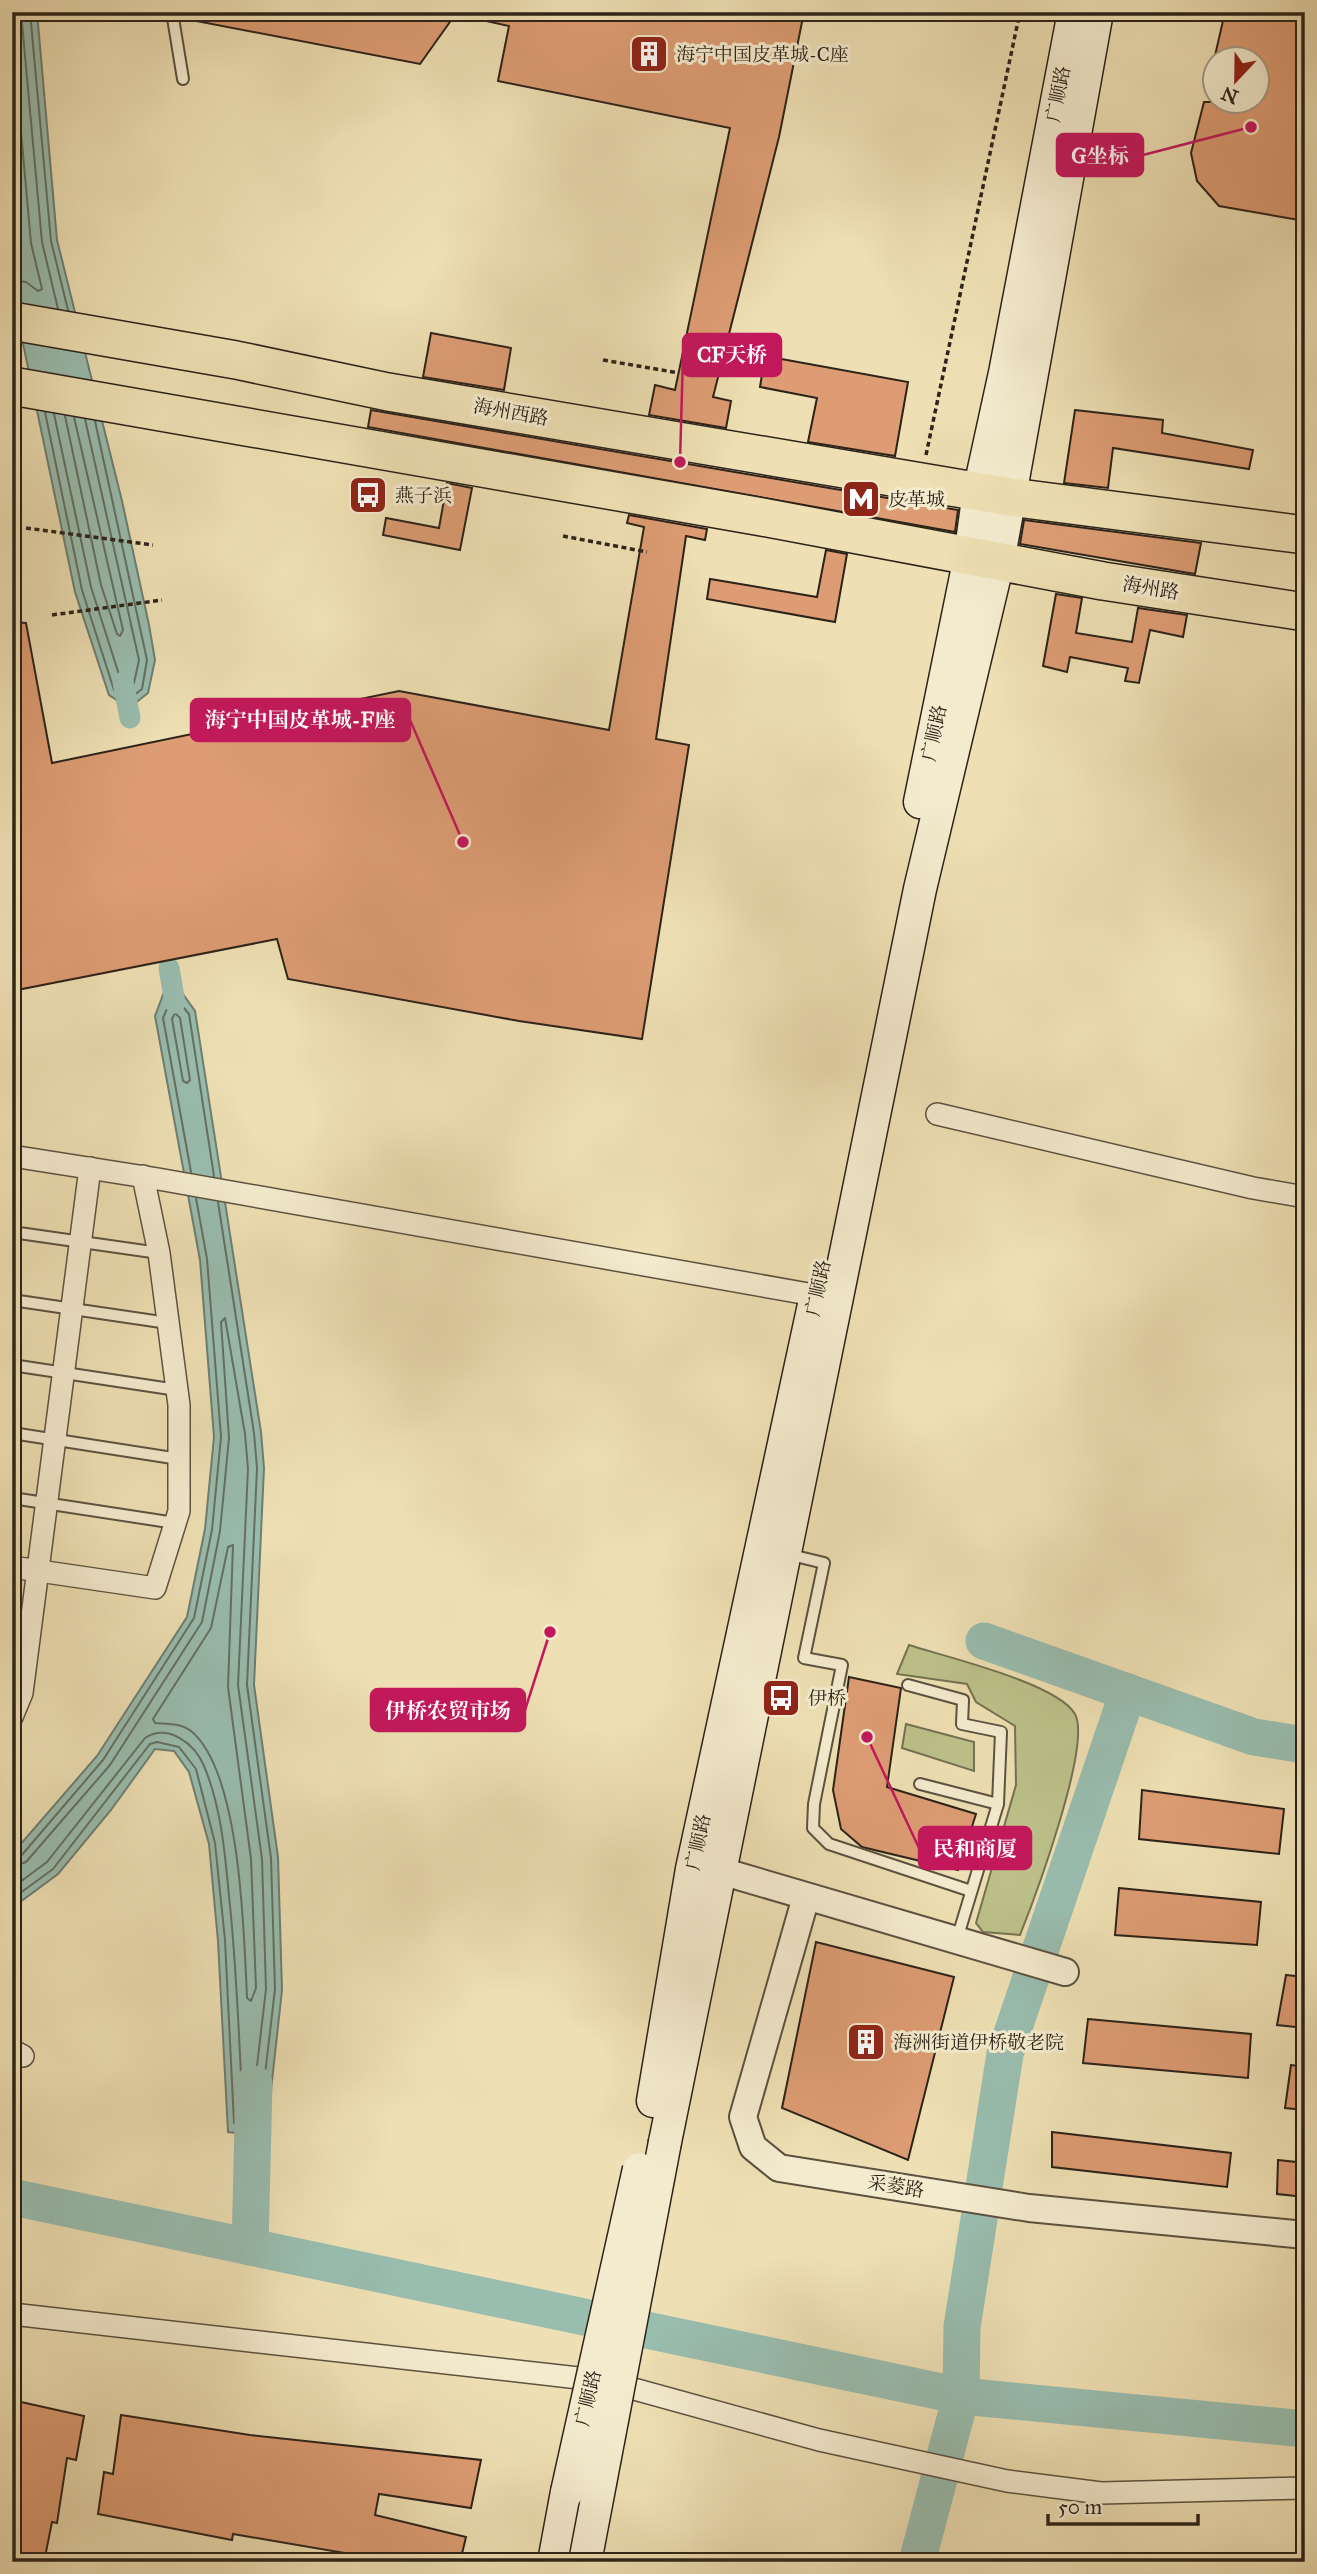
<svg xmlns="http://www.w3.org/2000/svg" width="1317" height="2574" font-family="'IM FELL Great Primer','Noto Serif SC',serif">
	<style>
		.green { fill: #bdc18a; stroke: #747252; stroke-width: 2 }
		.water { fill: #99bdaf; stroke: #6d7f73; stroke-width: 2 }
		.lines { fill: none; stroke-linecap: round; stroke-linejoin: round }
		.shore { stroke: #627064; stroke-width: 2 }
		.canal { stroke: #99bdaf; stroke-width: 21 }
		.river { stroke: #99bdaf; stroke-width: 37 }
		.building { fill: #dd9c73; stroke: #2c2319; stroke-width: 2 }
		.service-casing { stroke: #5c5240; stroke-width: 14 }
		.minor-casing { stroke: #5c5240; stroke-width: 24 }
		.tertiary-casing { stroke: #5c5240; stroke-width: 30 }
		.secondary-casing { stroke: #2c2319; stroke-width: 35 }
		.trunk-casing { stroke: #2c2319; stroke-width: 40 }
		.path { stroke: #2c2319; stroke-width: 3.5; stroke-dasharray: 5 3.5; stroke-linecap: butt }
		.service { stroke: #f4ebce; stroke-width: 10 }
		.minor { stroke: #f4ebce; stroke-width: 21 }
		.tertiary { stroke: #f4ebce; stroke-width: 26 }
		.secondary { stroke: #f4ebce; stroke-width: 32 }
		.trunk { stroke: #eee0b4; stroke-width: 37 }
		.secondary-bridge-casing { stroke: #2c2319; stroke-width: 35; stroke-linecap: butt }
		.secondary-bridge { stroke: #f4ebce; stroke-width: 32 }
		.labels { text-anchor: middle; dominant-baseline: central; stroke-width: 6; stroke-linejoin: round; paint-order: stroke }
		.poi-label { font-size: 19px; fill: #2c2319; stroke: #f4ebce; text-anchor: start }
		.street-label { font-size: 19px; fill: #2c2319; stroke: #f4ebce }
		.leader { fill: none; stroke: #c2185b; stroke-width: 2.5 }
		.callout-dot { fill: #c2185b; stroke: #f4ebce; stroke-width: 2.5 }
		.callout { fill: #c2185b; stroke: #c2185b; stroke-width: 2.5 }
		.callout-label { font-size: 21px; text-anchor: middle; font-weight: bold; fill: #fff }
	</style>
	<rect width="100%" height="100%" fill="#eee0b4"/>
	<filter id="stains"><feTurbulence type="fractalNoise" baseFrequency=".00286" numOctaves="4"/><feColorMatrix values="0 0 0 0 .2 0 0 0 0 .09 0 0 0 0 .02 0 0 0 .5 -.17"/></filter>
	<radialGradient id="worn" r=".72"><stop offset=".6" stop-color="#630" stop-opacity="0"/><stop offset="1" stop-color="#630" stop-opacity=".3"/></radialGradient>
	<g class="green">
		<path d="M909,1645C946,1657 1057,1683 1075,1714C1092,1745 1034,1900 1020,1935L983,1932L976,1923L1016,1785L1015,1726L976,1702L967,1684L897,1674Z"/>
		<polygon points="906,1724 974,1742 974,1771 902,1748"/>
	</g>
	<g class="water">
		<polygon points="12,12 37,12 57,240 122,501 149,625 155,660 148,693 129,708 109,695 75,592 12,291"/>
		<polygon points="170,976 195,1011 261,1432 264,1468 254,1685 278,1857 282,1990 266,2136 228,2132 218,1941 209,1844 189,1772 174,1751 155,1749 111,1810 58,1874 12,1908 12,1854 97,1756 187,1617 205,1529 214,1437 200,1260 155,1016"/>
	</g>
	<g class="lines">
		<g class="shore">
			<polyline points="21,12 42,242 58,309"/>
			<polyline points="30,12 51,241 68,310"/>
			<polyline points="12,32 31,243 42,289 38,291 26,282 12,280"/>
			<polyline points="45,412 82,590 114,690 129,699 142,689 147,660 95,421"/>
			<polyline points="54,414 91,587 122,684 129,688 134,683 139,660 85,419"/>
			<polyline points="65,416 101,585 117,634 120,636 123,630 74,417"/>
			<polygon points="175,1013 180,1018 190,1080 187,1083 183,1081 172,1019"/>
			<polyline points="191,1172 163,1018 173,995 189,1014 214,1176"/>
			<path d="M233,1545L228,1687L251,1859L256,1988L251,2001L247,1998C244,1935 241,1772 191,1731C181,1723 167,1724 155,1723L153,1719L211,1628L228,1547Z"/>
			<polyline points="12,1858 21,1856 103,1760 194,1618 212,1530 221,1437 207,1259 196,1198"/>
			<path d="M12,1867L26,1862L110,1765L202,1622L220,1531L229,1438L221,1322L225,1318L245,1434L248,1469L238,1685L262,1859L266,1989L251,2117L243,2114C239,2042 237,1969 229,1896C225,1853 221,1806 204,1766C195,1744 168,1723 145,1738L47,1862L12,1888"/>
			<polyline points="12,1899 53,1869 150,1744 157,1742 179,1747 196,1769 215,1843 225,1940 234,2123 259,2126 275,1989 271,1858 247,1685 257,1468 254,1433 218,1202"/>
		</g>
		<g class="canal">
			<polyline points="123,682 130,718"/>
			<polyline points="169,968 175,1003"/>
		</g>
		<g class="river">
			<polyline points="984,1641 1254,1737 1305,1745"/>
			<polyline points="12,2197 961,2396 1305,2429"/>
			<polyline points="250,2247 254,2084"/>
			<polyline points="917,2562 961,2396 962,2327 1005,2054 1128,1692"/>
		</g>
	</g>
	<g class="building">
		<polygon points="192,12 457,12 420,64 191,20"/>
		<polygon points="478,12 804,12 779,137 713,397 731,401 726,428 649,415 655,385 675,390 730,128 498,81 509,26 477,19"/>
		<polygon points="1225,12 1305,12 1305,221 1219,206 1197,181 1191,153 1204,102 1257,102 1257,60 1214,60"/>
		<polygon points="431,333 511,348 504,390 423,377"/>
		<polygon points="765,356 908,382 895,456 808,442 817,398 760,387"/>
		<polygon points="371,410 958,510 955,532 368,427"/>
		<polygon points="1075,410 1163,420 1162,433 1253,450 1249,469 1113,448 1108,488 1064,483"/>
		<polygon points="447,483 472,488 460,550 383,535 386,518 439,528"/>
		<polygon points="629,515 707,529 705,540 686,536 656,739 689,745 642,1039 519,1021 288,979 277,939 12,991 12,622 26,623 52,763 399,691 609,730 644,527 627,523"/>
		<polygon points="1024,520 1201,543 1195,574 1020,544"/>
		<polygon points="826,550 847,554 835,622 707,599 710,579 817,597"/>
		<polygon points="1056,594 1082,598 1076,633 1132,642 1138,608 1187,615 1183,637 1150,630 1139,683 1125,681 1128,668 1070,657 1067,672 1043,666"/>
		<polygon points="849,1677 901,1688 887,1787 976,1814 958,1870 862,1847 841,1829 833,1790"/>
		<polygon points="1142,1790 1284,1809 1279,1854 1139,1839"/>
		<polygon points="1119,1888 1261,1902 1257,1945 1115,1935"/>
		<polygon points="816,1942 954,1977 908,2160 782,2108"/>
		<polygon points="1286,1975 1305,1977 1305,2028 1277,2025"/>
		<polygon points="1088,2019 1251,2034 1248,2078 1083,2063"/>
		<polygon points="1291,2065 1305,2067 1305,2110 1285,2108"/>
		<polygon points="1052,2132 1231,2153 1227,2187 1052,2167"/>
		<polygon points="1278,2160 1305,2163 1305,2197 1277,2194"/>
		<polygon points="12,2400 84,2416 76,2460 67,2458 57,2523 52,2522 44,2562 12,2562"/>
		<polygon points="121,2415 250,2435 481,2460 471,2508 379,2494 375,2515 466,2537 460,2562 380,2562 380,2559 233,2534 232,2540 98,2514 104,2472 113,2474"/>
	</g>
	<g class="lines">
		<defs>
			<g id="service">
				<polyline points="172,12 183,79"/>
				<polyline points="12,1232 159,1253"/>
				<polyline points="12,1300 168,1323"/>
				<polyline points="12,1365 177,1390"/>
				<polyline points="12,1433 179,1459"/>
				<polyline points="12,1498 175,1523"/>
				<polyline points="787,1554 824,1563 804,1658 842,1665 814,1804 813,1828 829,1844 971,1891"/>
				<polyline points="908,1685 963,1700 962,1724 1001,1732 998,1804 957,1939"/>
				<polyline points="920,1784 998,1804"/>
			</g>
			<g id="minor">
				<polyline points="937,1114 1253,1188 1305,1197"/>
				<polyline points="12,1156 158,1179 831,1298"/>
				<polyline points="12,1567 155,1588 179,1511 179,1405 159,1253 143,1176"/>
				<polyline points="12,1717 22,1693 90,1168"/>
				<polyline points="12,2050 23,2056"/>
				<polyline points="12,2314 605,2381 819,2440 1007,2481 1101,2493 1305,2488"/>
			</g>
			<g id="tertiary">
				<polyline points="721,1871 1065,1972"/>
				<polyline points="806,1897 743,2117 753,2147 779,2168 1029,2208 1305,2235"/>
			</g>
			<g id="secondary">
				<polyline points="920,802 970,557 979,492 1005,373 1074,12"/>
				<polyline points="653,2101 692,1869 814,1305"/>
				<polyline points="665,2142 920,889 998,562 1097,12"/>
				<polyline points="554,2562 567,2492"/>
			</g>
			<g id="trunk">
				<polyline points="12,321 236,360 388,392 1010,497 1305,535"/>
				<polyline points="12,386 762,517 1103,581 1305,612"/>
			</g>
		</defs>
		<use href="#service" class="service-casing"/>
		<use href="#minor" class="minor-casing"/>
		<use href="#tertiary" class="tertiary-casing"/>
		<use href="#secondary" class="secondary-casing"/>
		<use href="#trunk" class="trunk-casing"/>
		<g class="path">
			<polyline points="603,360 679,373"/>
			<polyline points="926,455 1020,12"/>
			<polyline points="26,528 153,545"/>
			<polyline points="563,536 647,552"/>
			<polyline points="52,615 162,600"/>
		</g>
		<use href="#service" class="service"/>
		<use href="#minor" class="minor"/>
		<use href="#tertiary" class="tertiary"/>
		<use href="#secondary" class="secondary"/>
		<use href="#trunk" class="trunk"/>
		<defs>
			<g id="secondary-bridge">
				<polyline points="567,2492 639,2169"/>
				<polyline points="585,2562 665,2142"/>
			</g>
		</defs>
		<use href="#secondary-bridge" class="secondary-bridge-casing"/>
		<use href="#secondary-bridge" class="secondary-bridge"/>
	</g>
	<defs>
		<symbol id="building-square" viewBox="-11 -11 22 22"><rect x="-9" y="-9" width="18" height="18" rx="4" fill="#8f2418" stroke="#f4ebce"/><path d="M-4-6H4V6H1V3H-1V6H-4ZM-2.5-4.3h1.7v1.8h-1.7ZM.8-4.3h1.7v1.8H.8ZM-2.5-1h1.7V.8h-1.7ZM.8-1h1.7V.8H.8Z" fill="#fff"/></symbol>
		<symbol id="bus-square" viewBox="-11 -11 22 22"><rect x="-9" y="-9" width="18" height="18" rx="4" fill="#8f2418" stroke="#f4ebce"/><path d="M-5-6H5V4H4V6H2V4H-2V6H-4V4H-5ZM-3.5-4V0h7V-4ZM-3.5 1.2v1.5H-2V1.2ZM2 1.2v1.5H3.5V1.2Z" fill="#fff"/></symbol>
		<symbol id="metro-square" viewBox="-11 -11 22 22"><rect x="-9" y="-9" width="18" height="18" rx="4" fill="#8f2418" stroke="#f4ebce"/><path d="M-5.5 5V-5H-3L0 0L3-5H5.5V5H3V-.5L0 4L-3-.5V5Z" fill="#fff"/></symbol>
	</defs>
	<g fill-rule="evenodd">
		<use href="#building-square" x="627" y="32" width="44" height="44"/>
		<use href="#bus-square" x="346" y="473" width="44" height="44"/>
		<use href="#metro-square" x="839" y="477" width="44" height="44"/>
		<use href="#bus-square" x="759" y="1676" width="44" height="44"/>
		<use href="#building-square" x="844" y="2020" width="44" height="44"/>
	</g>
	<g class="labels">
		<g class="poi-label">
			<text x="676" y="54">海宁中国皮革城-C座</text>
			<text x="395" y="495">燕子浜</text>
			<text x="888" y="499">皮革城</text>
			<text x="808" y="1698">伊桥</text>
			<text x="893" y="2042">海洲街道伊桥敬老院</text>
		</g>
		<g class="street-label">
			<text transform="translate(1058 94) rotate(-79)">广顺路</text>
			<text transform="translate(511 412) rotate(10)">海州西路</text>
			<text transform="translate(1151 588) rotate(9)">海州路</text>
			<text transform="translate(934 733) rotate(-78)">广顺路</text>
			<text transform="translate(818 1288) rotate(-78)">广顺路</text>
			<text transform="translate(698 1842) rotate(-78)">广顺路</text>
			<text transform="translate(896 2186) rotate(9)">采菱路</text>
			<text transform="translate(588 2398) rotate(-77)">广顺路</text>
		</g>
	</g>
	<path class="leader" d="M1251 127L1143 155M680 462L683 355M463 842L410 720M550 1632L525 1710M867 1737L919 1848"/>
	<g class="callout-dot">
		<circle cx="1251" cy="127" r="7"/>
		<circle cx="680" cy="462" r="7"/>
		<circle cx="463" cy="842" r="7"/>
		<circle cx="550" cy="1632" r="7"/>
		<circle cx="867" cy="1737" r="7"/>
	</g>
	<g class="callout">
		<rect x="1057" y="134" width="86" height="42" rx="7"/>
		<rect x="683" y="334" width="98" height="42" rx="7"/>
		<rect x="191" y="699" width="219" height="42" rx="7"/>
		<rect x="371" y="1689" width="154" height="42" rx="7"/>
		<rect x="919" y="1827" width="112" height="42" rx="7"/>
	</g>
	<g class="callout-label">
		<text x="1100" y="163">G坐标</text>
		<text x="732" y="362">CF天桥</text>
		<text x="300" y="727">海宁中国皮革城-F座</text>
		<text x="448" y="1718">伊桥农贸市场</text>
		<text x="975" y="1856">民和商厦</text>
	</g>
	<rect width="1317" height="2574" fill="none" stroke="#eee0b4" stroke-width="42"/>
	<rect x="14" y="14" width="1289" height="2546" fill="none" stroke="#2c2319" stroke-width="3.5"/>
	<rect x="21" y="21" width="1275" height="2532" fill="none" stroke="#2c2319" stroke-width="2"/>
	<g transform="translate(1236 80) rotate(202)"><circle r="33" fill="#f4ebce" stroke="#a49b86" stroke-width="2"/>
	<path d="M0-5L12 26L0 18L-12 26Z" fill="#8f2418"/>
	<text y="-10" font-size="19" font-weight="bold" text-anchor="middle" fill="#2c2319">N</text>
	</g>
	<path d="M1048 2514v10h150v-10" fill="none" stroke="#2c2319" stroke-width="3.5"/>
	<text x="1058" y="2514" font-size="21" fill="#2c2319" stroke="#f4ebce" stroke-width="5" paint-order="stroke">50 m</text>
	<rect width="100%" height="100%" filter="url(#stains)"/>
	<rect width="100%" height="100%" fill="url(#worn)"/>
</svg>
